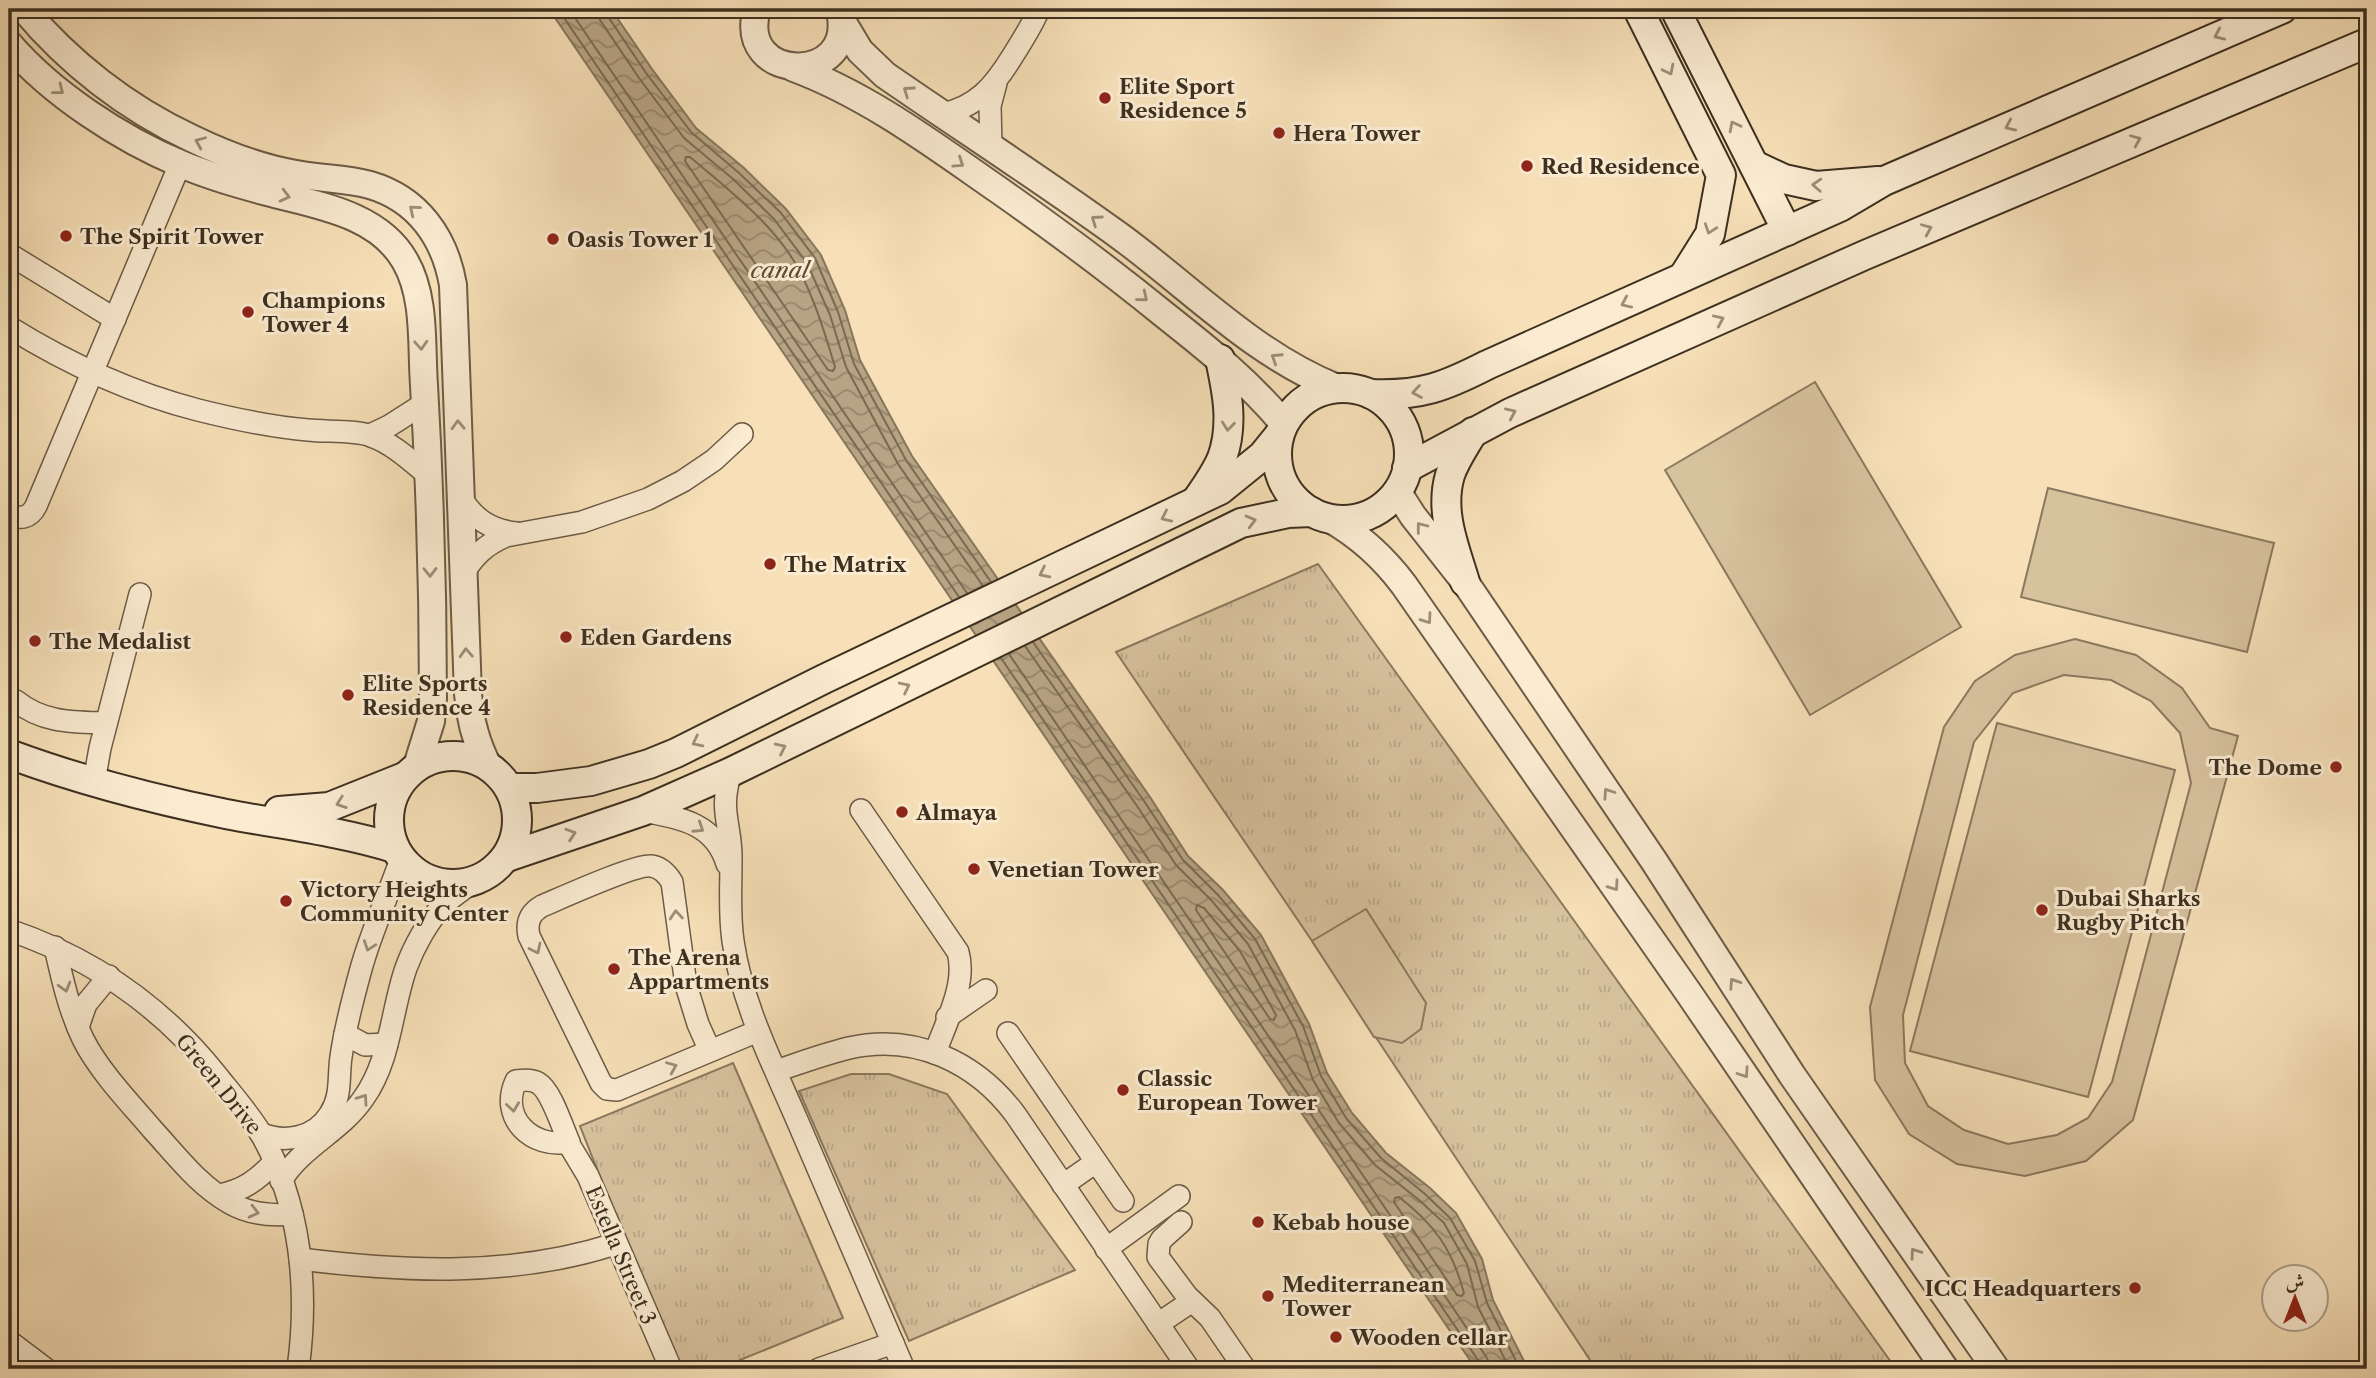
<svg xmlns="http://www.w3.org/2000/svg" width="2376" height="1378" font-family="'Libre Caslon Text',Amiri,serif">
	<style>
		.grass { fill: url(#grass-tufts); stroke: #8a795f; stroke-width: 2 }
		.garden { fill: #d7c29e; stroke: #8a795f; stroke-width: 2; fill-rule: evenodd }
		.water { fill: url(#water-waves); stroke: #87765c; stroke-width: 2 }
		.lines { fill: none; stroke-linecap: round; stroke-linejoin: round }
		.shore { stroke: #7a6a52; stroke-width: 2 }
		.minor-casing { stroke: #6c5c46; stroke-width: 24 }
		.tertiary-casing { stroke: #6c5c46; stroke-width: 30 }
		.secondary-casing { stroke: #3d3020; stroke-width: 32 }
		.minor { stroke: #faebd1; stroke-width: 21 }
		.tertiary { stroke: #faebd1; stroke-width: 26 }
		.secondary { stroke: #faebd1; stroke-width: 28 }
		.oneway { stroke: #9c8e78 }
		.poi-dot { fill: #8f2418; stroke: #faebd1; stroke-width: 2.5 }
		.labels { text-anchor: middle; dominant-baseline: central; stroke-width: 6; stroke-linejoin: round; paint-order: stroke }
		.poi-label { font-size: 21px; font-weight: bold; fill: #3d3020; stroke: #faebd1; text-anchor: start }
		.street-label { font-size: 21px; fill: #3d3020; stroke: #faebd1 }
		.water-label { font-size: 23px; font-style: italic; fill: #5c4d39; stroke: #faebd1 }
	</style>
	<defs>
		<pattern id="grass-tufts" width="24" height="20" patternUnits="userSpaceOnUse" patternTransform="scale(1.75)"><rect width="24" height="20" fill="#d7c29e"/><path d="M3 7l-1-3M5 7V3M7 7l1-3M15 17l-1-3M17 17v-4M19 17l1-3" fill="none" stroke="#b9a788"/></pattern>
		<pattern id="water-waves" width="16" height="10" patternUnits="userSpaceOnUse" patternTransform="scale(1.75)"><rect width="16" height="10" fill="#b8a484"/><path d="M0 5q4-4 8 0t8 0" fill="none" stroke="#97866c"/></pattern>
	</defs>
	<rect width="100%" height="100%" fill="#f7e0b8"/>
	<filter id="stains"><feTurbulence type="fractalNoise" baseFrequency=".00286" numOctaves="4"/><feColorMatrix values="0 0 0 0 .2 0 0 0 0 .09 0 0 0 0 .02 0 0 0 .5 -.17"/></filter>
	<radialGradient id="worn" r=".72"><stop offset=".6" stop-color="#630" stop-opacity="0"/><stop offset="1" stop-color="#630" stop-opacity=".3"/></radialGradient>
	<g class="grass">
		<polygon points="1318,564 1896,1369 1596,1369 1312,941 1116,652"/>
		<polygon points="733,1063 843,1318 718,1369 676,1369 580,1126"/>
		<polygon points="851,1074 889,1074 947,1094 1075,1270 909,1341 799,1091"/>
	</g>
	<g class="garden">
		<polygon points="1815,382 1961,627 1810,715 1665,470"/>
		<polygon points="2048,488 2274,543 2247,652 2021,597"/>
		<path d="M2075,639L2136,655L2182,688L2210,728L2238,736L2133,1120L2086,1161L2025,1176L1957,1164L1909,1134L1875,1080L1870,1007L1944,727L1975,681L2015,655ZM2064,675L2111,680L2151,701L2180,733L2191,783L2112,1082L2088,1118L2057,1135L2008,1144L1964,1130L1928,1106L1905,1063L1903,1015L1974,742L2013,693Z"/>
		<polygon points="1997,723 2175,770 2088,1097 1910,1051"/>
		<polygon points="1366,909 1426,1003 1421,1029 1402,1043 1374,1037 1312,941"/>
	</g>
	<polygon class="water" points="549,9 611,9 652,69 696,128 744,168 786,209 821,255 845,310 860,360 912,456 1150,797 1188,856 1223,890 1261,935 1309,1024 1327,1073 1352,1113 1386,1153 1430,1188 1456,1213 1482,1259 1493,1300 1528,1369 1476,1369"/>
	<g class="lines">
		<g class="shore">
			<polyline points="558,9 959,597"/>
			<polyline points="569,9 967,593"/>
			<polyline points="597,9 600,20 639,78 684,138 733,179 774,219 807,263 830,315 846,367 898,464 983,586"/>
			<polyline points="606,9 607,15 646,73 691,132 739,173 781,213 815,258 838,312 854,364 906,460 991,582"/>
			<path d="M686,157H690C728,189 776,226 799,270C815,300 825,334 835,367L833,371L828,370L685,161Z"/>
			<polyline points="1033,642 1144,801 1183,860 1218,895 1255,939 1303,1026 1321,1076 1346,1118 1381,1158 1425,1194 1450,1218 1475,1261 1487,1303 1520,1369"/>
			<polyline points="1025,646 1137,806 1176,865 1212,901 1248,944 1295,1030 1313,1080 1339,1123 1375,1165 1419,1200 1444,1223 1467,1264 1478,1307 1510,1369"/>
			<polyline points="1009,654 1487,1358 1490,1369"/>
			<polyline points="1001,658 1480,1363 1481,1369"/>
			<polygon points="1197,905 1204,908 1240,951 1276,1015 1274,1020 1270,1019 1196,910"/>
			<path d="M1399,1197C1435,1225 1452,1249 1464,1293L1462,1296L1457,1295L1394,1202L1395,1198Z"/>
		</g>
		<defs>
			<g id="minor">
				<path d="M942,114C977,107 994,86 1012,57C1022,41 1032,26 1039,9"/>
				<polyline points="991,146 990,106 996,83"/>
				<polyline points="9,254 115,319"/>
				<path d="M9,327C67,363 132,393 198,410C234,419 271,427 308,430C326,432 356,430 371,436C392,443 411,461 428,475"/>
				<polyline points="370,435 389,426 425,403"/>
				<path d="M460,496C473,519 491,530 516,533"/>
				<path d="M9,514C20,520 30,518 36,506L180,164"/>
				<path d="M462,577C472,557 485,545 506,536L582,522L648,499L683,481L714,460L742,434"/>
				<path d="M16,701C43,723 74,722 106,723"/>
				<path d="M731,772C718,812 732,825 731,861C731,888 729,914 733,941C742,1004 772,1062 797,1120C833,1203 869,1286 904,1369"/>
				<polyline points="94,782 100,748 140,594"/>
				<path d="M861,810L958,952C967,984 946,1022 935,1053"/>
				<path d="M643,811C680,818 715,823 727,864"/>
				<path d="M9,930C92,958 160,1005 215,1073C230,1092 247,1111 260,1132C301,1204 309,1289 298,1369"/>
				<path d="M55,947C62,978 69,1010 83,1039C99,1071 129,1102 152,1129C176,1155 198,1185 230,1203C249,1214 270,1216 292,1214"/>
				<polyline points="947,1017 986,990"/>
				<polyline points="78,1027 86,1004 109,976"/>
				<polyline points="1008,1033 1123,1201"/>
				<polyline points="345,1034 365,1045 387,1044"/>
				<path d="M710,1051L698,1024L686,985L672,882C667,874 661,867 651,866C636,864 561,898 542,906C530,913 526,922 529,936L601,1083L607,1089L617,1090L758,1031"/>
				<path d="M776,1071C800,1063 824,1054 849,1048C915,1033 976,1062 1015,1114L1189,1369"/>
				<path d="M260,1133C285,1144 315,1138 330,1114C342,1096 338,1077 341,1057C345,1028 353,998 361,969C371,932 388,896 401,859"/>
				<path d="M569,1142C532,1149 499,1118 516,1081C523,1080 532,1079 538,1083C551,1090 563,1129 569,1142L570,1146L588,1176L671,1369"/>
				<path d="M281,1181C301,1147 340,1132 363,1099C391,1060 391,1011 406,968C414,946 428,921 444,904C453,896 464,889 474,881"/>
				<polyline points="1063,1185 1096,1162"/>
				<path d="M219,1195C242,1191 258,1180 274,1162"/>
				<polyline points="1181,1222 1162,1239 1159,1244 1158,1257 1187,1296 1210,1318 1245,1369"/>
				<polyline points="1106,1249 1179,1196"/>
				<path d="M300,1259C405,1272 513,1277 615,1244"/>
				<polyline points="1158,1324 1192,1301"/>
				<polyline points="9,1341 46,1369"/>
				<polyline points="819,1369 893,1343"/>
			</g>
			<g id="tertiary">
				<path d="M24,9C69,63 127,108 191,138C224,154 260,168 296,174C320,179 346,178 370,185C418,199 445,238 453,285L468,694C470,720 476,743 488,766"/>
				<path d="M757,9C735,84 857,86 840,12"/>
				<path d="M842,21L860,51L885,75C963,129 1044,181 1121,237C1193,290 1253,354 1337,388"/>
				<path d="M9,44C52,94 121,139 181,164C209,176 238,184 267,192C315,205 378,213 405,261C426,297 421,345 424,385C430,489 433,594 433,698L431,721L417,766"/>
				<path d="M794,68C869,96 935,146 1000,191C1057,231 1112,272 1166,316C1209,350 1249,382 1284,424"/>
				<polyline points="1397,491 1413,516 1465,582 1654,861 1792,1075 1996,1369"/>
				<path d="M1330,519C1360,536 1383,557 1404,585L1688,992L1945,1369"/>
			</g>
			<g id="secondary">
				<polyline points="1638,9 1721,175 1710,234 1683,277"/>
				<polyline points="1675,9 1787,231"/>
				<polyline points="1754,165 1784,179 1816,186 1878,181"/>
				<circle cx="1343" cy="454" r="66"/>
				<path d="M1371,394C1421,396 1444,387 1487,365L1840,207L1884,181L2282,9"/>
				<polyline points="1407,468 1510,413 1865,255 2367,43"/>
				<path d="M1196,501C1205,488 1216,473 1222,458C1234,425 1227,391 1220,359"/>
				<path d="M1465,582C1455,548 1439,512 1450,475C1455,460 1465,446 1473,432"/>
				<path d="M9,754C79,780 152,799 226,814C283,825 339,831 394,848"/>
				<circle cx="453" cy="820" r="64"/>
				<polyline points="510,788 537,788 591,781 649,764 676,753 824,679 1220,490 1262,456 1279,435"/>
				<polyline points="279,811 329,807 404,777"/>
				<polyline points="507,857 643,811 731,772 1241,523 1288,513 1312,512"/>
			</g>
		</defs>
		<use href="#minor" class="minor-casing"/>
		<use href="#tertiary" class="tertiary-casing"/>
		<use href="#secondary" class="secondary-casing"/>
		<use href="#minor" class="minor"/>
		<use href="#tertiary" class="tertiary"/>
		<use href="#secondary" class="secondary"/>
	</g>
	<defs><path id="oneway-chevron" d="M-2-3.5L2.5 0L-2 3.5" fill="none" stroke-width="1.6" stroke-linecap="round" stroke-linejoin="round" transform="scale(1.75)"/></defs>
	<g class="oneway">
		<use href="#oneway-chevron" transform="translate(2219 35) rotate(156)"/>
		<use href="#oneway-chevron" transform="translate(1669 70) rotate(63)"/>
		<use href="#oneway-chevron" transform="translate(59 90) rotate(38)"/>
		<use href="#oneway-chevron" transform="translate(908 91) rotate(-145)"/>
		<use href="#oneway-chevron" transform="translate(1734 126) rotate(-117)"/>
		<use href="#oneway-chevron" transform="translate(2010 126) rotate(156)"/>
		<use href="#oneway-chevron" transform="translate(2136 140) rotate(-23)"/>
		<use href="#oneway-chevron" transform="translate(200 142) rotate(-157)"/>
		<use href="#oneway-chevron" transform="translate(959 163) rotate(34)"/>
		<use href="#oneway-chevron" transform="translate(1817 185) rotate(-177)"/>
		<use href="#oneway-chevron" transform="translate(285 196) rotate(14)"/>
		<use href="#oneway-chevron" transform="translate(414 210) rotate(-140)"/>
		<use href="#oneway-chevron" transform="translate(1096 220) rotate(-145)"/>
		<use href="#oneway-chevron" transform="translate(1710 229) rotate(109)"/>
		<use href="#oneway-chevron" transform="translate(1927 229) rotate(-23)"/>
		<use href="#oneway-chevron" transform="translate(1143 297) rotate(39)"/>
		<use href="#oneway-chevron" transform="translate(1626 303) rotate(156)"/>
		<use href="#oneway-chevron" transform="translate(1719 320) rotate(-24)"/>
		<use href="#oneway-chevron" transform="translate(421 345) rotate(87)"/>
		<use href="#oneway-chevron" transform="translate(1276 358) rotate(-147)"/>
		<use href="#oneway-chevron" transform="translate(1417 392) rotate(171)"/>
		<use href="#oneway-chevron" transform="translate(1511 413) rotate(-24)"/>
		<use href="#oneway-chevron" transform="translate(458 425) rotate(-92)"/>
		<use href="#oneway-chevron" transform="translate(1228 426) rotate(96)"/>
		<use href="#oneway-chevron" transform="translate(1166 517) rotate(155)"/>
		<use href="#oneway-chevron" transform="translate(1251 521) rotate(-15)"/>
		<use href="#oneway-chevron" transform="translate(1421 527) rotate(-128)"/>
		<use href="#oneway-chevron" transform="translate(430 572) rotate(89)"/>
		<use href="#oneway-chevron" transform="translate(1044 573) rotate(154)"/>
		<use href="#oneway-chevron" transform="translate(1427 619) rotate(55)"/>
		<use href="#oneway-chevron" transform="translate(466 653) rotate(-93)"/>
		<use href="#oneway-chevron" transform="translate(905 687) rotate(-26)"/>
		<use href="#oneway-chevron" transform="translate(697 742) rotate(153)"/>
		<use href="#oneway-chevron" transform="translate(781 748) rotate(-26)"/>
		<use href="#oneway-chevron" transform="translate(1608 793) rotate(-124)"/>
		<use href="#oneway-chevron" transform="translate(341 803) rotate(161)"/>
		<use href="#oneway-chevron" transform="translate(699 828) rotate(33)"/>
		<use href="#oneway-chevron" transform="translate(571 834) rotate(-18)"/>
		<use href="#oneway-chevron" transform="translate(1614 886) rotate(55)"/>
		<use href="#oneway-chevron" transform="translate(676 915) rotate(-95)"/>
		<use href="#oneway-chevron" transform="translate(369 946) rotate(109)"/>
		<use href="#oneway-chevron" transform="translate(536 949) rotate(64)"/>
		<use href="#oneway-chevron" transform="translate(1734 983) rotate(-123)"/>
		<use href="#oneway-chevron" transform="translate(65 987) rotate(74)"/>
		<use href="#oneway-chevron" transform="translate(672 1067) rotate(-23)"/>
		<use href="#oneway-chevron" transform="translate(1744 1073) rotate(56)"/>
		<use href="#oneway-chevron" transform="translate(363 1099) rotate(-55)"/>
		<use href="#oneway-chevron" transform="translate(513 1107) rotate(82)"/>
		<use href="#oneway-chevron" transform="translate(254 1212) rotate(14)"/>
		<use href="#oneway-chevron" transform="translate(1915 1253) rotate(-125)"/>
	</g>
	<g class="poi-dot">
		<circle cx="1105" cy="98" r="7"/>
		<circle cx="1279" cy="133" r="7"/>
		<circle cx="1527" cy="166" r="7"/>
		<circle cx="66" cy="236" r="7"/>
		<circle cx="553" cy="239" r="7"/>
		<circle cx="248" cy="312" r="7"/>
		<circle cx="770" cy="564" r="7"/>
		<circle cx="566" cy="637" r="7"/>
		<circle cx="35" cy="641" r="7"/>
		<circle cx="348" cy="695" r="7"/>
		<circle cx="2336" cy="767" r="7"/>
		<circle cx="902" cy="812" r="7"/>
		<circle cx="974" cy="869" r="7"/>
		<circle cx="286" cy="901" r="7"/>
		<circle cx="2042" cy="910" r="7"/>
		<circle cx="614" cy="969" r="7"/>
		<circle cx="1123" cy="1090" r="7"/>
		<circle cx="1258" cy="1222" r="7"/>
		<circle cx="2135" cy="1288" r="7"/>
		<circle cx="1268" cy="1296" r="7"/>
		<circle cx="1336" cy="1337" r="7"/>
	</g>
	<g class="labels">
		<g class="poi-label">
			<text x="1119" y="86">Elite Sport<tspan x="1119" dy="24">Residence 5</tspan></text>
			<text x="1293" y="133">Hera Tower</text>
			<text x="1541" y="166">Red Residence</text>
			<text x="80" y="236">The Spirit Tower</text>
			<text x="567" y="239">Oasis Tower 1</text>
			<text x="262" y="300">Champions<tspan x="262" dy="24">Tower 4</tspan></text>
			<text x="784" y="564">The Matrix</text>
			<text x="580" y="637">Eden Gardens</text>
			<text x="49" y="641">The Medalist</text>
			<text x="362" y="683">Elite Sports<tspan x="362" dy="24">Residence 4</tspan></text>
			<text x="2322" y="767" text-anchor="end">The Dome</text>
			<text x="916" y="812">Almaya</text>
			<text x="988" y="869">Venetian Tower</text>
			<text x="300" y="889">Victory Heights<tspan x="300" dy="24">Community Center</tspan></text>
			<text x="2056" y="898">Dubai Sharks<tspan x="2056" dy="24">Rugby Pitch</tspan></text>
			<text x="628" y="957">The Arena<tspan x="628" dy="24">Appartments</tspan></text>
			<text x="1137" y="1078">Classic<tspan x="1137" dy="24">European Tower</tspan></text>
			<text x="1272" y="1222">Kebab house</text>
			<text x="1282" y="1284">Mediterranean<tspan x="1282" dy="24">Tower</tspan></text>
			<text x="2121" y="1288" text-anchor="end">ICC Headquarters</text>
			<text x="1350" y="1337">Wooden cellar</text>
		</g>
		<g class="street-label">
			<text transform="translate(219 1084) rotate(51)">Green Drive</text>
			<text transform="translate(621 1255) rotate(67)">Estella Street 3</text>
		</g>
		<g class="water-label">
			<text x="780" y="270">canal</text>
		</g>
	</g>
	<rect width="2376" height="1378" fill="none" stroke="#f7e0b8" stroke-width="35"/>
	<rect x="10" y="10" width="2355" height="1357" fill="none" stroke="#3d3020" stroke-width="3.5"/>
	<rect x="18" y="18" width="2341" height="1343" fill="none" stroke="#3d3020" stroke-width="2"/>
	<g transform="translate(2295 1298)"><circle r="33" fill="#faebd1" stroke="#aea08a" stroke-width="2"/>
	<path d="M0-5L12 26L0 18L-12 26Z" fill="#8f2418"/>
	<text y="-10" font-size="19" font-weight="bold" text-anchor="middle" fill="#3d3020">ش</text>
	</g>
	<rect width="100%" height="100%" filter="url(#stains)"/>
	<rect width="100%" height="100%" fill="url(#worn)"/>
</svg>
